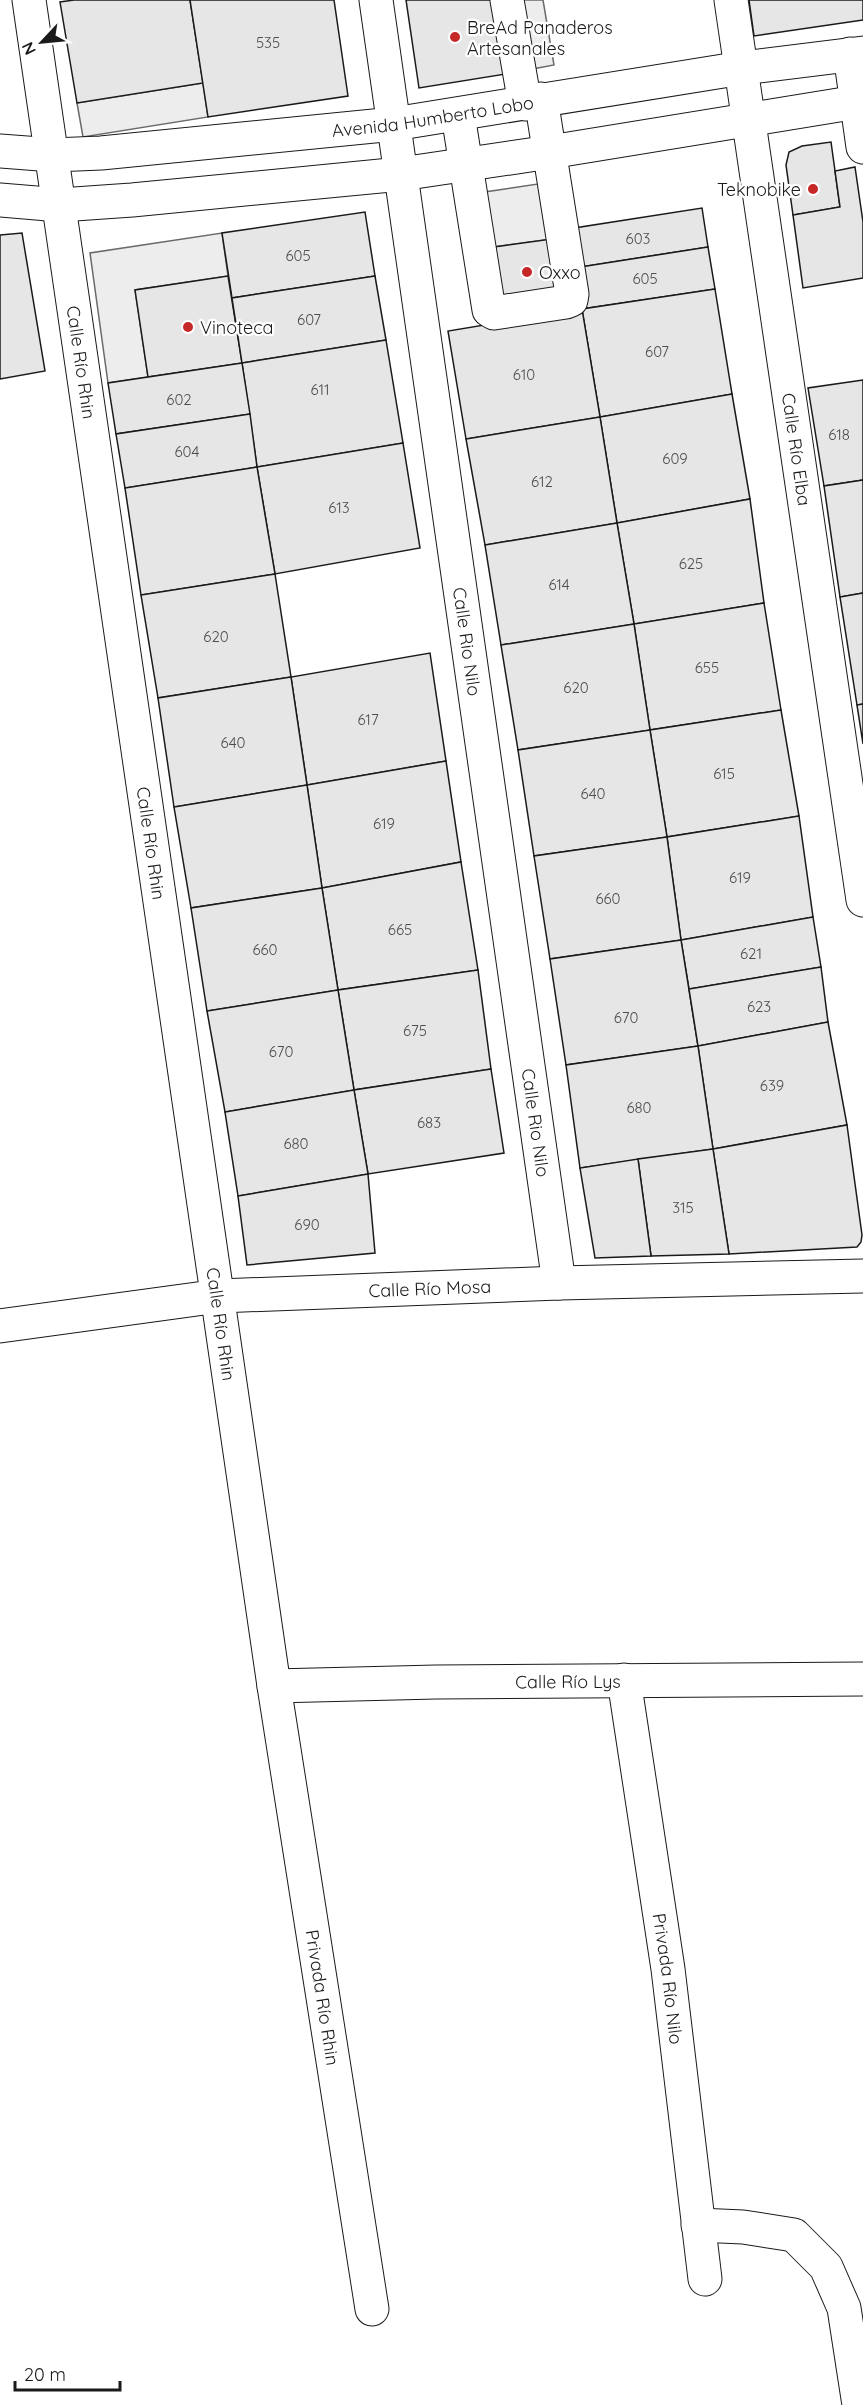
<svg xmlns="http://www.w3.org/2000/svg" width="863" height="2405" font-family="Quicksand,sans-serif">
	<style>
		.built { fill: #ededed; stroke: #6a6a6a; stroke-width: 1.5 }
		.building { fill: #e6e6e6; stroke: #1a1a1a; stroke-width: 1.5 }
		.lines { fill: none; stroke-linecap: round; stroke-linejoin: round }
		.minor-casing { stroke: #1a1a1a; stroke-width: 35 }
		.major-casing { stroke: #1a1a1a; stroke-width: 35 }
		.minor { stroke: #fff; stroke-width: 33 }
		.major { stroke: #fff; stroke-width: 33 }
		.poi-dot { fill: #c62828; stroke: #fff; stroke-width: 2 }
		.labels { text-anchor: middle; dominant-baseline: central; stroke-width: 4.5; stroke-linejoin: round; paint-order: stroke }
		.number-label { font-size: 15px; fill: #4d4d4d }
		.poi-label { font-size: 18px; fill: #1a1a1a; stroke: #fff; text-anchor: start }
		.street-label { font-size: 18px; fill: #1a1a1a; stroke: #fff }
	</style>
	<rect width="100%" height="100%" fill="#fff"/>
	<g class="built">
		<polygon points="493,0 543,0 554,65 506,74"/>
		<polygon points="203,83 208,117 83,137 77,103"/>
		<polygon points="551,182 559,238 487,248 478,193"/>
		<polygon points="222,233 228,276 135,290 148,377 108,383 90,253"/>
	</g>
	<g class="building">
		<polygon points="74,0 190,0 203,83 77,103 60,2"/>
		<polygon points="190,0 334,0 348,96 208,117"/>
		<polygon points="406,0 493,0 506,74 419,88"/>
		<polygon points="749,0 863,0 863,20 754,36"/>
		<polygon points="831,142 840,207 793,215 786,165 789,152 802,146"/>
		<polygon points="855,167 863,222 863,278 803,288 793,215 840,207 835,171"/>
		<polygon points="702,208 708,247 574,268 568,229"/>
		<polygon points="365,212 375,276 232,298 222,233"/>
		<polygon points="22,233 45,371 0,379 0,235"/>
		<polygon points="559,238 568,295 496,307 487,248"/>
		<polygon points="708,247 715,289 582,309 574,268"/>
		<polygon points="228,276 242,363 148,377 135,290"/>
		<polygon points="375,276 386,340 242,363 232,298"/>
		<polygon points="715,289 732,394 600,417 582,309"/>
		<polygon points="582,309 600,417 466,439 448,331"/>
		<polygon points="386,340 403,443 257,467 242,363"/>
		<polygon points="242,363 250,414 116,434 108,383"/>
		<polygon points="863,380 863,480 824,486 808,388"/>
		<polygon points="732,394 750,499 617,523 600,417"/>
		<polygon points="250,414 257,467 125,488 116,434"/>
		<polygon points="600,417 617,523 485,545 466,439"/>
		<polygon points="403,443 420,548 275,574 257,467"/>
		<polygon points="257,467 275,574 141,595 125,488"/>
		<polygon points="863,480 863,593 840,597 824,486"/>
		<polygon points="750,499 764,603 634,624 617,523"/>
		<polygon points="617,523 634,624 501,645 485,545"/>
		<polygon points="275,574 291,677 158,698 141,595"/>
		<polygon points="863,593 863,704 857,705 840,597"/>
		<polygon points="764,603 781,710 650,730 634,624"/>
		<polygon points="634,624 650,730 518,750 501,645"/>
		<polygon points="430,653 446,761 307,785 291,677"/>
		<polygon points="291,677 307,785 174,807 158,698"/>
		<polygon points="863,704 863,744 857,705"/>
		<polygon points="781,710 799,816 667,837 650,730"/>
		<polygon points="650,730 667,837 534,856 518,750"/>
		<polygon points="446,761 461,862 322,888 307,785"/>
		<polygon points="307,785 322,888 191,908 174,807"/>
		<polygon points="799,816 813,917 681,940 667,837"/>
		<polygon points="667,837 681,940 550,959 534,856"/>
		<polygon points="461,862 478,970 338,990 322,888"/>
		<polygon points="322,888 338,990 207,1011 191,908"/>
		<polygon points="813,917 821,967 689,989 681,940"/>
		<polygon points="681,940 698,1046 566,1065 550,959"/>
		<polygon points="821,967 828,1022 698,1046 689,989"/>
		<polygon points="478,970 491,1069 354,1090 338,990"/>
		<polygon points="338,990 354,1090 225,1112 207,1011"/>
		<polygon points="828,1022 847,1125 713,1149 698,1046"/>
		<polygon points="698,1046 713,1149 580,1168 566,1065"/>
		<polygon points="491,1069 504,1153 368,1174 354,1090"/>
		<polygon points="354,1090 368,1174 238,1196 225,1112"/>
		<polygon points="847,1125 862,1235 861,1242 857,1247 729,1254 713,1149"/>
		<polygon points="713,1149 729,1254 651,1256 638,1159"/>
		<polygon points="638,1159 651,1256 595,1258 580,1168"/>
		<polygon points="368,1174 375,1253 247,1265 238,1196"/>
	</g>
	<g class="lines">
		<defs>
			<g id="minor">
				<path id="s1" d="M29,0L274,1686L372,2309"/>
				<path id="s2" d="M376,0L559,1283"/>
				<polyline points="507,0 525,104"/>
				<path id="s3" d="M731,0L863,900"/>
				<polyline points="850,54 863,147"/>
				<polyline points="458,115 489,310 494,313 566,302 571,300 572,294 541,99"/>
				<path id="s4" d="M0,1326L219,1296L559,1283L863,1276"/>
				<path id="s5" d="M624,1680L668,1969L705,2279"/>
				<path id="s6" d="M274,1686L436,1682L863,1679"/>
				<polyline points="698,2225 743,2227 794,2235 826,2267 844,2308 859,2405"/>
			</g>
			<g id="major">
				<path id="s7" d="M0,151L53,155L101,153L394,124L742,68L863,53"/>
				<polyline points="0,200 60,205 132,200 401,174 550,152 863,101"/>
			</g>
		</defs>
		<use href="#minor" class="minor-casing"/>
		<use href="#major" class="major-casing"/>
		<use href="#minor" class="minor"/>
		<use href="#major" class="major"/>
	</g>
	<g class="poi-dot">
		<circle cx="455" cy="37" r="6"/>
		<circle cx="813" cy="189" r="6"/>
		<circle cx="527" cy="272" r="6"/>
		<circle cx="188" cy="327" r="6"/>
	</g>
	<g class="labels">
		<g class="number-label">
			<text x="268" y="42">535</text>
			<text x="638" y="238">603</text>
			<text x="298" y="255">605</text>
			<text x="645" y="278">605</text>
			<text x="309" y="319">607</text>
			<text x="657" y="351">607</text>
			<text x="524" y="374">610</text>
			<text x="320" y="389">611</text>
			<text x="179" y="399">602</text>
			<text x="839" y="434">618</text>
			<text x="187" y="451">604</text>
			<text x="675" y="458">609</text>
			<text x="542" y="481">612</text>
			<text x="339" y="507">613</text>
			<text x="691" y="563">625</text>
			<text x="559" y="584">614</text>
			<text x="216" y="636">620</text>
			<text x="707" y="667">655</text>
			<text x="576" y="687">620</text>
			<text x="368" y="719">617</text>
			<text x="233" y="742">640</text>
			<text x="724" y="773">615</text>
			<text x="593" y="793">640</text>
			<text x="384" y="823">619</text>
			<text x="740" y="877">619</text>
			<text x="608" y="898">660</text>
			<text x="400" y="929">665</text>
			<text x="265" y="949">660</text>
			<text x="751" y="953">621</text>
			<text x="759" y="1006">623</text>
			<text x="626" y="1017">670</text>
			<text x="415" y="1030">675</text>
			<text x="281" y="1051">670</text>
			<text x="772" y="1085">639</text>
			<text x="639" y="1107">680</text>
			<text x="429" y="1122">683</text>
			<text x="296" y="1143">680</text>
			<text x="683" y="1207">315</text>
			<text x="307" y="1224">690</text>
		</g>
		<g class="poi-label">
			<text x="467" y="27">BreAd Panaderos<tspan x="467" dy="21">Artesanales</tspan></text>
			<text x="801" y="189" text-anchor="end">Teknobike</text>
			<text x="539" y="272">Oxxo</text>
			<text x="200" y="327">Vinoteca</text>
		</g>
		<g class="street-label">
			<text stroke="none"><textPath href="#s7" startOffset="435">Avenida Humberto Lobo</textPath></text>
			<text stroke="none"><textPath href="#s1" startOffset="366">Calle Río Rhin</textPath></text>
			<text stroke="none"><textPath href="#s3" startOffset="454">Calle Río Elba</textPath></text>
			<text stroke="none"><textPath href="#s2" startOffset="648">Calle Rio Nilo</textPath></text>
			<text stroke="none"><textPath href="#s1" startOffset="852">Calle Río Rhin</textPath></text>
			<text stroke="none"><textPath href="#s2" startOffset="1134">Calle Rio Nilo</textPath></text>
			<text stroke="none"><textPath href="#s4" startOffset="432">Calle Río Mosa</textPath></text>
			<text stroke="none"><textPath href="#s1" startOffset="1338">Calle Río Rhin</textPath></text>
			<text stroke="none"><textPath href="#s6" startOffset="294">Calle Río Lys</textPath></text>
			<text stroke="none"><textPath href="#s5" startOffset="302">Privada Río Nilo</textPath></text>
			<text stroke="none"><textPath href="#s1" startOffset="2019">Privada Río Rhin</textPath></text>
		</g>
	</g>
	<g transform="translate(42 42) rotate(244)" stroke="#ffffff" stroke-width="4.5" paint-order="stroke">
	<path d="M0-4.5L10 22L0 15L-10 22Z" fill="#1a1a1a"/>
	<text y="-9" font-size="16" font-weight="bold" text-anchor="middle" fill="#1a1a1a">N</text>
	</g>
	<path d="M15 2381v9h105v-9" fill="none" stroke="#1a1a1a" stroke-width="3"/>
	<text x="24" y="2381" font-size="18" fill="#1a1a1a" stroke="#ffffff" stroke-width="4.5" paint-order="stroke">20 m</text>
</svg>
